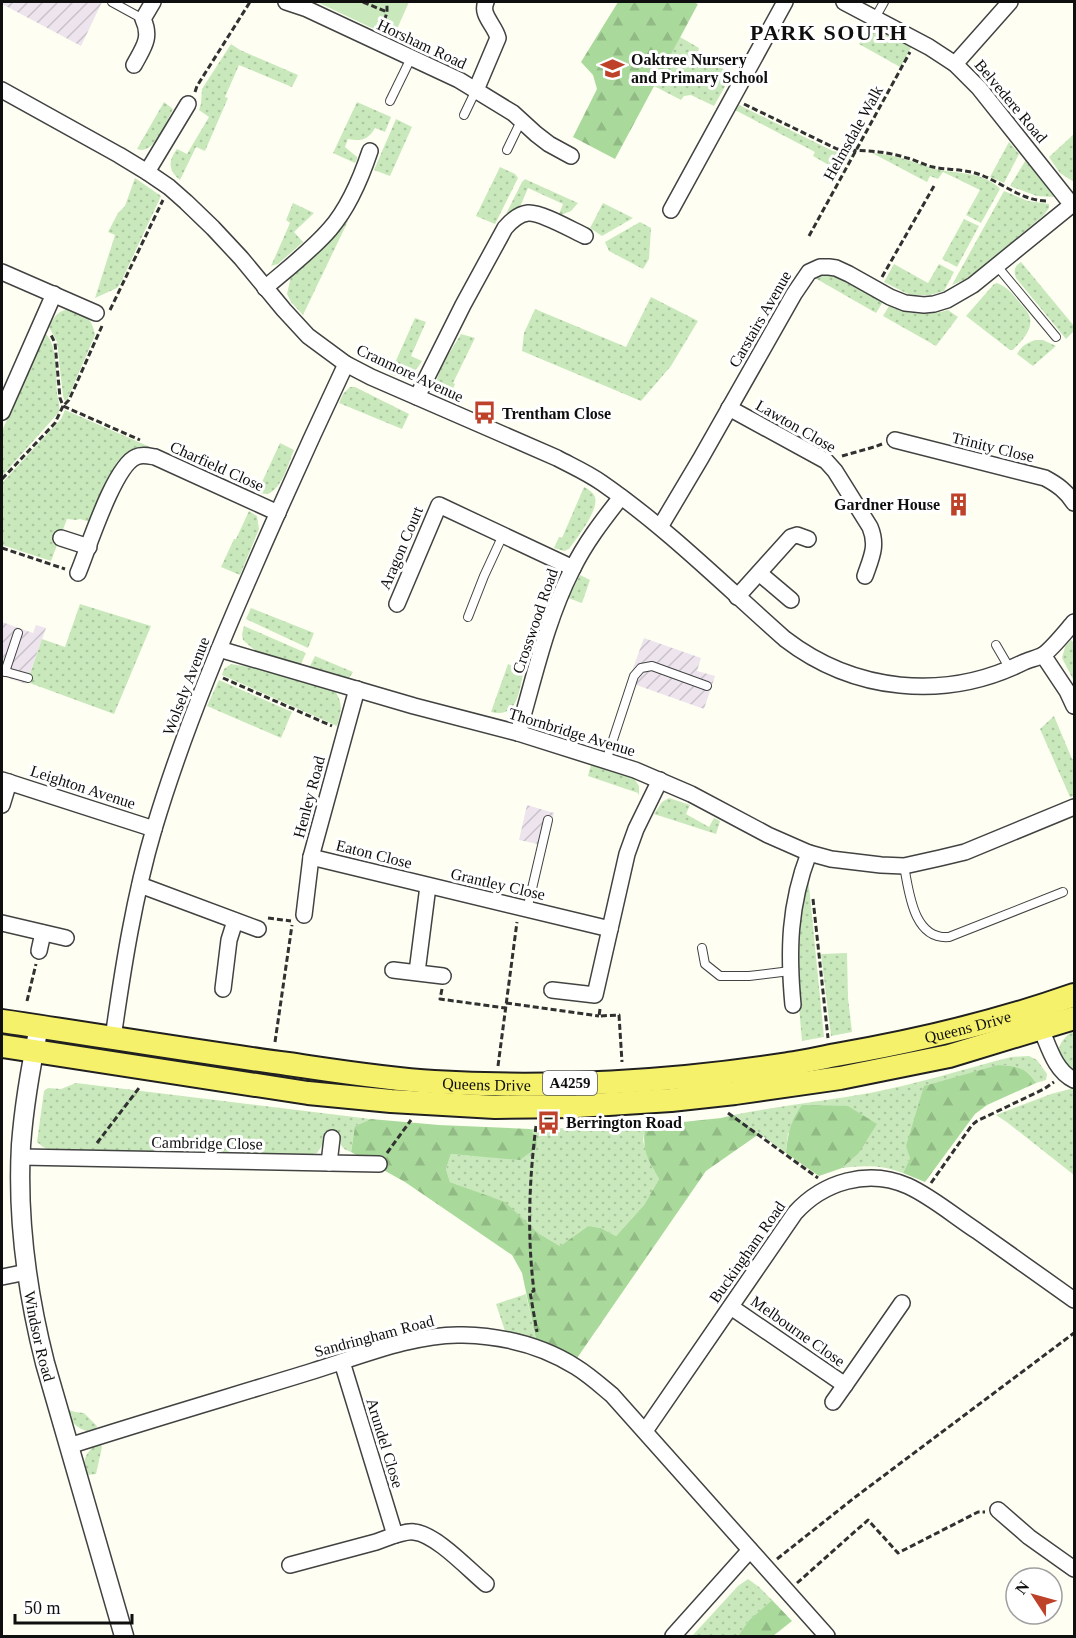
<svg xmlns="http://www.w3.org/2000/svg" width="1076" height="1638" font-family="Georgia,serif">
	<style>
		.industrial { fill: url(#industrial-furrows) }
		.grass { fill: url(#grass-dots) }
		.forest { fill: url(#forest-firs) }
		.park { fill: #c9e9bc }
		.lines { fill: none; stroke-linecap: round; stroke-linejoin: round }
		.service-casing { stroke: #424242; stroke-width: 10 }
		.minor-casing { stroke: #424242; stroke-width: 18 }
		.tertiary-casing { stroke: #424242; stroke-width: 21 }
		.primary-casing { stroke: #202020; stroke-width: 26 }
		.path { stroke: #313131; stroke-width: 3; stroke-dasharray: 6 3; stroke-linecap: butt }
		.service { stroke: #fff; stroke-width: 8 }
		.minor { stroke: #fff; stroke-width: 15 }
		.tertiary { stroke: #fff; stroke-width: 18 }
		.primary { stroke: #f6f16b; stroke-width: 22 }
		.labels { text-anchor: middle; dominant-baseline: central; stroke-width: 6; stroke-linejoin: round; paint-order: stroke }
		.shield { fill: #fff; stroke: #575757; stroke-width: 1.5 }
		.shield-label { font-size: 15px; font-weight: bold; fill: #0f0f0f }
		.street-label { font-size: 16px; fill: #0f0f0f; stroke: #fff }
		.poi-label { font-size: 16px; font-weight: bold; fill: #0f0f0f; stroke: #fff; text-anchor: start }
		.district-label { font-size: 22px; font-weight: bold; letter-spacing: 1.5px; fill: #0f0f0f; stroke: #fff }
	</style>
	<defs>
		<pattern id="industrial-furrows" width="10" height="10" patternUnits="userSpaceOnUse" patternTransform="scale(1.5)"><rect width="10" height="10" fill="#ede4ed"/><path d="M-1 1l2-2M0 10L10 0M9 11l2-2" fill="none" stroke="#cac2ca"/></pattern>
		<pattern id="grass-dots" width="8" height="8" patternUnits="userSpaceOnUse" patternTransform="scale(1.5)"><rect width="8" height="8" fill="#c9e9bc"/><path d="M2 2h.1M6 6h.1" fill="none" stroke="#abc7a0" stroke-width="1.8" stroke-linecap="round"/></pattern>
		<pattern id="forest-firs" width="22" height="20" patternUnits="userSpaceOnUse" patternTransform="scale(1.5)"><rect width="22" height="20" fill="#aada9b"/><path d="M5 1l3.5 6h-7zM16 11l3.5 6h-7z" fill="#91ba84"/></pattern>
	</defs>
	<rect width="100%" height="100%" fill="#fefff2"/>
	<g class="industrial">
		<polygon points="2,2 102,2 81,46 2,4"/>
		<polygon points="2,622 33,633 36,625 46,628 26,684 2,676"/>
		<polygon points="644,638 701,658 697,671 715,676 704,709 628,682"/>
		<polygon points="527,805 554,813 547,846 519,840"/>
	</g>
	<g class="grass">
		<polygon points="872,27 875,27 912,46 900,67 859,44 866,33 868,33"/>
		<polygon points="680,37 699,48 697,54 732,74 714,106 691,95 684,96 681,100 654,86"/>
		<path d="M231,44L240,50L298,75L292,87L239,65L225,97L228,98L205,151L196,147L180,180C168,170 168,161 177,149L187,154L209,117L199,110L201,104L202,89Z"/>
		<path d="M164,102L173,109C166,122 154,156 137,149Z"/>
		<path d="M357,102L391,117L385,132L375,128C369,139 361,142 348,139L345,147L357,157V159L355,163L333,153Z"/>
		<polygon points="739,105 833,151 852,154 841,172 813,156 815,152 735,110"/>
		<polygon points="396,119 412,127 390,176 374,170"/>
		<polygon points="1074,134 1074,182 1060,173 1049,157"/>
		<polygon points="1009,142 1019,154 1004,183 990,177"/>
		<path d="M872,153C887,154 903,158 917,163C923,165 929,167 935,169C956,174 984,171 1000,189L981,223L966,215L980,190L943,172L938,179L930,176L927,182Z"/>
		<polygon points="1027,158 1054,197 1037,196 1010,186"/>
		<polygon points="500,167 515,174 518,178 495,224 476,216"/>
		<polygon points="135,178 161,196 121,282 117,288 95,298 115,235 108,232 118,213 125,206"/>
		<polygon points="525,179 527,180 578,203 571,211 561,215 559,214 563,204 528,188 520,207 506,214 522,182"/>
		<polygon points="1004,191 1028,201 1049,204 1049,208 1044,215 981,268 966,279 952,285"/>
		<polygon points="293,203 314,213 294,232 303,242 278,264 271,266 290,223 286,220"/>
		<polygon points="603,203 633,218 602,236 590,228"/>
		<polygon points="346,219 348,221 303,315 291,302 287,294 291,276 319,253"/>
		<polygon points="964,219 979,226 957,267 942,259"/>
		<polygon points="640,222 651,228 649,259 643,269 609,251 605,242"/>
		<path d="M1021,262L1074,326V331L1066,339L1016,278C1013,270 1015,266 1021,262Z"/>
		<polygon points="894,264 928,283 939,264 954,272 944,291 930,295 915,295 908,294 884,282"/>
		<polygon points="829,274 842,279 883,302 876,313 815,278"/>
		<path d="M997,283C1007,287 1013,294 1019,302C1022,305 1026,309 1028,313C1036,328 1022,340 1013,350H1010L966,316L994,284Z"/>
		<polygon points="651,297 698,321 671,366 641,401 522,351 524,333 535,309 626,347"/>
		<path d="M889,306C908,315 928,316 948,310L958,317L936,346L883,316Z"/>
		<path d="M69,309C84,316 92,316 95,335L67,400L65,401L63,396L57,342L49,327C54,317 57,311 69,309Z"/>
		<path d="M415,318L426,322L411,356L422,361C414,374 406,380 390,374Z"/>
		<path d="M45,333C58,345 56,376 57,393C58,399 60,405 59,412L2,476V431Z"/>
		<path d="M461,334L475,338L453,383L455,384L449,398C444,396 440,395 437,390C432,377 454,346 461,334Z"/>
		<path d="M1036,340H1043L1056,346L1033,366L1017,354C1021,346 1028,342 1036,340Z"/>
		<polygon points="350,387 355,387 409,414 402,429 339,403 343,394"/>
		<path d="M65,410L150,447C137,450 127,452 117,462L90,522L80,519L76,520L67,519L51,561L2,545V483L61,419Z"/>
		<path d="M280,443L294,450C288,464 283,487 268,494L257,493Z"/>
		<path d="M584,487C588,489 593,492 595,497C599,510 577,538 569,549L564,551L554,548L559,537L562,538Z"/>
		<polygon points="249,511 257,516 259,529 240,575 221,567 234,539 236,539"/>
		<polygon points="580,575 590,580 582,603 568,598"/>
		<polygon points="80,604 151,626 114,714 27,682 42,639 65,647"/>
		<polygon points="251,608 314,633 308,648 246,619"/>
		<polygon points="244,626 306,653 301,664 257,652 243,640 242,634"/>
		<polygon points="1071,640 1074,643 1074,681 1062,658 1065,647"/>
		<polygon points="315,656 353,672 349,678 310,666"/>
		<path d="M231,664L249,667L252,664L334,689C343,704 342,709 337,726L222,675L224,669Z"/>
		<path d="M508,664L524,670C519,689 519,719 491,712Z"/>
		<polygon points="219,680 292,712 281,738 207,706"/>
		<polygon points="1054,716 1072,759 1074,759 1074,796 1070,797 1040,729"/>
		<polygon points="592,761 633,777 639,786 639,795 638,793 588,776"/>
		<polygon points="669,798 690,805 686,814 709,827 714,818 720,821 716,834 654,814 662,802"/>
		<polygon points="808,876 824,1037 802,1041 798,995 797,936"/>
		<polygon points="847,953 848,998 852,1032 831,1036 821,954"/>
		<path d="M1074,1030V1073C1055,1057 1053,1045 1074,1030Z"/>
		<polygon points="56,1039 161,1055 160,1060 55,1045"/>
		<path d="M1029,1056L1037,1060L1047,1074L1046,1080L1036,1083C1026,1067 1016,1066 998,1065L910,1158L903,1173C883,1165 864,1165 842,1168L858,1154L788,1133L786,1153L734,1115C779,1106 824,1101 870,1093C917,1084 964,1069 1011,1057Z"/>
		<polygon points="192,1059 428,1091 365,1090 190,1066"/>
		<path d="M76,1083L371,1119L355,1126L351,1152C340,1148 340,1144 340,1133L327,1132L323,1144L317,1153L305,1156L51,1150L43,1147L37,1142L44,1091L48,1088L61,1089Z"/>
		<polygon points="1074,1088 1074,1175 1008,1123 996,1115 1051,1094"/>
		<polygon points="645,1126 643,1141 652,1167 659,1179 644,1205 616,1236 601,1228 588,1226 560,1246 538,1233 505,1203 450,1182 446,1169 451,1154 520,1159 537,1138 530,1129"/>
		<polygon points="526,1294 536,1339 505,1331 496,1304"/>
		<path d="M66,1409L75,1412L84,1413L97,1426L96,1430C80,1434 71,1423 66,1409Z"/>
		<path d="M100,1443L102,1447L96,1474L86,1475C81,1461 86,1450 100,1443Z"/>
		<polygon points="748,1579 759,1587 772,1600 749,1620 738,1636 692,1636 738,1586"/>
	</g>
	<g class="forest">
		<polygon points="618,2 693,2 698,4 615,159 573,137 597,89 593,75 581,62"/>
		<path d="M998,1065C1016,1066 1026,1067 1036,1083L987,1105L975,1114L925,1182L903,1173L910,1158L906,1146L924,1086Z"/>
		<path d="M802,1105L848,1106L877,1124L858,1154L842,1168L819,1176L786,1153C788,1133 790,1122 802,1105Z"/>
		<path d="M734,1115L759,1134L706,1171L575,1361L536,1339L522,1273L512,1255L405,1182L351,1152L355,1126L371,1119L439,1125L530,1129L537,1138L536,1148L520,1160L451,1154L446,1169L450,1182L505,1202L538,1233L560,1246L588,1226L601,1228L616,1236L644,1205L659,1179C647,1159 642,1149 645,1126L721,1118Z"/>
		<polygon points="772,1600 792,1621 773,1636 738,1636 749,1620"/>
	</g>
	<polygon class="park" points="317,2 409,2 393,38"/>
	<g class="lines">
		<defs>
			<g id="service">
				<polyline points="112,2 143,19"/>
				<polyline points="875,18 884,2"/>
				<polyline points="390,101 411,58"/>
				<polyline points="464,115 476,90"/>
				<polyline points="507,150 521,121"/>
				<polyline points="997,266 1056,337"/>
				<polyline points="468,617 484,576 503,535"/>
				<polyline points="996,645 1010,669"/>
				<polyline points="3,671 28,678"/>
				<polyline points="5,672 18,633"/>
				<polyline points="606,761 634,676 641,668 652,666 707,686"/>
				<path d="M904,866C909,891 913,940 949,937L1063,892"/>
				<polyline points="527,910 548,820"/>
				<polyline points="702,948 705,964 720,976 749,976 790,971"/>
			</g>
			<g id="minor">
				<polyline points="286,2 307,9 459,80 513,113 536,134 549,144 571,156"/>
				<polyline points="844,2 929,47 955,64 979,88 1072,205"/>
				<polyline points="955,64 1010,2"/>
				<path d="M134,65C143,48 152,38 143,19L153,2"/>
				<path d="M2,90L119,155L147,172L169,187L186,202L213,228L241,258L284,310L308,336L346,364L371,377L557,458C572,466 588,473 602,483C667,528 725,586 785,639C854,692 944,701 1022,663C1028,660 1037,658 1043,655C1052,649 1067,630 1074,622"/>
				<path d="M476,90L498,38C495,25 480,15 486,2"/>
				<polyline points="147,172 188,104"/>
				<polyline points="671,210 785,2"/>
				<polyline points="2,272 96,313"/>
				<path d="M265,288C287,269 311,251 330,229C349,207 361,178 370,151"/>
				<path d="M417,397L463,305L505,228C511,221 518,214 528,213C541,212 572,230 585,236"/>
				<path d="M729,408L826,461L835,471L870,527C878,546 871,558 865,576"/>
				<polyline points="2,412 54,294"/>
				<path d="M895,440L1045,478C1058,485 1066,491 1074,503"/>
				<polyline points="660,527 701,458 794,294 809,272 820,267 829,267 836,268 849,274 890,297 905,303 924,305 934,304 947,300 973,285 1074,203"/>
				<polyline points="61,538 89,547"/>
				<path d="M78,573C88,549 114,466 136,457C142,454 149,456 155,457L278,513"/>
				<polyline points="759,573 791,600"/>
				<polyline points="737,597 791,537 797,535 808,539"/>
				<polyline points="397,604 439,505 573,568"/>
				<polyline points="219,649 414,706 518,733 635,770 691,794 768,835 809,853 831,859 881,865 904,866 940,858 965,852 1074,807"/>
				<polyline points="1043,655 1067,691 1074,706"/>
				<path d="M518,733C534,679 546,621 572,570C585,543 603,520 621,497"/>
				<polyline points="2,780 154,829"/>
				<polyline points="2,805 9,782"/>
				<polyline points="311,857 610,929"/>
				<polyline points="140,885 258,929"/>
				<polyline points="304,915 311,857 357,689"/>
				<polyline points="2,923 66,938"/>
				<polyline points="39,951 43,933"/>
				<polyline points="393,970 443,976"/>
				<polyline points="417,972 428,886"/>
				<polyline points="223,989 229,940 235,921"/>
				<polyline points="552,990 595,995 627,854 636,829 660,780"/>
				<path d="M793,1005C788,951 789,905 809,853"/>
				<path d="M1041,1029C1049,1047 1055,1071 1074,1080"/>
				<path d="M113,1038C123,968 134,897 154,829C179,745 212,663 247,583C279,509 312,436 346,364"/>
				<polyline points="21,1157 379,1164"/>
				<polyline points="329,1163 332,1138"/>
				<polyline points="2,1277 27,1272"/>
				<polyline points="731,1307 845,1385 902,1303"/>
				<polyline points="833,1402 845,1385"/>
				<path d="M645,1431L795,1213C823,1182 868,1168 908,1186C932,1197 954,1216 977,1231C1009,1254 1042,1277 1074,1300"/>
				<path d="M69,1446C150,1420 232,1396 313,1371C358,1357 417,1333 463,1335C503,1336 543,1346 576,1367C589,1375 600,1385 612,1395L827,1636"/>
				<polyline points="998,1510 1029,1537 1074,1569"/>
				<path d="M395,1535C401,1534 407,1531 414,1532C436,1534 469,1570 486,1584"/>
				<polyline points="290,1565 376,1542 395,1535 342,1362"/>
				<polyline points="673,1636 750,1550"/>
			</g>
			<g id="tertiary">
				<path id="s1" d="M39,1027C31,1065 24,1105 21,1145C17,1218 27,1292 45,1363L124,1636"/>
			</g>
			<g id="primary">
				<path id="s2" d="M2,1021C97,1035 192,1051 288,1064C336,1071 385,1079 434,1082C549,1089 674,1082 788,1064C804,1062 820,1058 836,1055C917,1041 997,1022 1074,995"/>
				<polyline points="2,1046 308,1093 391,1101 495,1107 577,1106 671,1100 735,1093 840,1078 949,1056 1074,1018"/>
			</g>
		</defs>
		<use href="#service" class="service-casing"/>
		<use href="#minor" class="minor-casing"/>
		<use href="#tertiary" class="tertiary-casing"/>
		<use href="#primary" class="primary-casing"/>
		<g class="path">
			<polyline points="363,2 387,12"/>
			<polyline points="382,29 387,12 387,2"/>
			<polyline points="195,92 197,86 250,2"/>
			<path d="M744,104L837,149C851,151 865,150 879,152C888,153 898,155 907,158C916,160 924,165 933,167C947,170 961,169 975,173C1000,180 1021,202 1049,201"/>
			<polyline points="809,236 910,52"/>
			<polyline points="882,277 934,186"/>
			<polyline points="110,310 163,200"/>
			<polyline points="102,326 69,400 63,406 140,440"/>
			<polyline points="842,456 874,447 882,444"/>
			<polyline points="2,479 55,423 63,406 60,398 55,343 51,335"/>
			<polyline points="2,548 65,569"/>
			<polyline points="223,678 332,726"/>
			<polyline points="813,899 828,1038"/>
			<polyline points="268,918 291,921"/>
			<polyline points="442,989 440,999 505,1008"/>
			<polyline points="27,1001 36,964"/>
			<polyline points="506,1003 599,1016"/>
			<polyline points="600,1009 599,1016 619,1015 622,1062"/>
			<polyline points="275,1042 292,925"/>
			<polyline points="498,1066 517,922"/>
			<polyline points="728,1113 818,1178"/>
			<path d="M536,1126C529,1181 527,1236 534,1291L530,1292L537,1332"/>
			<polyline points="97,1143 139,1088"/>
			<polyline points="387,1153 411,1120"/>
			<polyline points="931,1183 972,1125 977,1121 1044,1089 1054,1082"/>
			<polyline points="777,1559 854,1498 1074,1333"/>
			<polyline points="797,1583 868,1520 898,1553 978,1512 985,1512"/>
		</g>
		<use href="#service" class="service"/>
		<use href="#minor" class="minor"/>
		<use href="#tertiary" class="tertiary"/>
		<use href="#primary" class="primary"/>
	</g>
	<defs>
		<symbol id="school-bare" viewBox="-9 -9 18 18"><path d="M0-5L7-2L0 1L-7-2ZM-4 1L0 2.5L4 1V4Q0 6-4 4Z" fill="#be4229" stroke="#fff" stroke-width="2.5" paint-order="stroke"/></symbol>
		<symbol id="bus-bare" viewBox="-9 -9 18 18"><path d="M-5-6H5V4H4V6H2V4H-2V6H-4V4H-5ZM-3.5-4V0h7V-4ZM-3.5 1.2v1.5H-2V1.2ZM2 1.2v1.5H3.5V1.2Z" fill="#be4229" stroke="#fff" stroke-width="2.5" paint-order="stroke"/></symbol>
		<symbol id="building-bare" viewBox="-9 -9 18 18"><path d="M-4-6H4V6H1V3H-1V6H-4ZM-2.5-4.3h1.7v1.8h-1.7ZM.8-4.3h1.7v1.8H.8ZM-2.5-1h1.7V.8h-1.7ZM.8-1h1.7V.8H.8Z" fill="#be4229" stroke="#fff" stroke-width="2.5" paint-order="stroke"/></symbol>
	</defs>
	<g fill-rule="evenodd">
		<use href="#school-bare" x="596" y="52" width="33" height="33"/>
		<use href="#bus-bare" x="468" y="396" width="33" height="33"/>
		<use href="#building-bare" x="942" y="488" width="33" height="33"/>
		<use href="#bus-bare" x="532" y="1106" width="33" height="33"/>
	</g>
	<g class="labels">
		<rect class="shield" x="543" y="1071" width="54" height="24" rx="4.5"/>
		<g class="shield-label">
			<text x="570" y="1083">A4259</text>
		</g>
		<g class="street-label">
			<text transform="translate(422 44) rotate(25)">Horsham Road</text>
			<text transform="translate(1011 101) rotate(50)">Belvedere Road</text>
			<text transform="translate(853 133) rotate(-61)">Helmsdale Walk</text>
			<text transform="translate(760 319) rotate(-60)">Carstairs Avenue</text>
			<text transform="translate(410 373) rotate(25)">Cranmore Avenue</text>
			<text transform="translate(796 426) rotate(30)">Lawton Close</text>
			<text transform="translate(993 447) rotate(14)">Trinity Close</text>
			<text transform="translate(217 466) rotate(24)">Charfield Close</text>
			<text transform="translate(401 548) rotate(-67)">Aragon Court</text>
			<text transform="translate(535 621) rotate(-71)">Crosswood Road</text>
			<text transform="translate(186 686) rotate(-69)">Wolsely Avenue</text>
			<text transform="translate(572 732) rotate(17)">Thornbridge Avenue</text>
			<text transform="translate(83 787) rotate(18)">Leighton Avenue</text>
			<text transform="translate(309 797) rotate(-75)">Henley Road</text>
			<text transform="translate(374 854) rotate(14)">Eaton Close</text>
			<text transform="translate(498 884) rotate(13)">Grantley Close</text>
			<text stroke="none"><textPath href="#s2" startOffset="975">Queens Drive</textPath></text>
			<text stroke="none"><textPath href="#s2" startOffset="489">Queens Drive</textPath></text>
			<text transform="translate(207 1143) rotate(1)">Cambridge Close</text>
			<text transform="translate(747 1252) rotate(-55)">Buckingham Road</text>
			<text transform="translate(798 1331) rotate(35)">Melbourne Close</text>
			<text stroke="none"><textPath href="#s1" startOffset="312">Windsor Road</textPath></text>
			<text transform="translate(374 1336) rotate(-15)">Sandringham Road</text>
			<text transform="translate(385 1443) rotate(73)">Arundel Close</text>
		</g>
		<g class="poi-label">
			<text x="631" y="59">Oaktree Nursery<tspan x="631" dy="18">and Primary School</tspan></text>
			<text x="502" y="413">Trentham Close</text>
			<text x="940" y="504" text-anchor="end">Gardner House</text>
			<text x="566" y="1122">Berrington Road</text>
		</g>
		<g class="district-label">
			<text x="829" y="32">PARK SOUTH</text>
		</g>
	</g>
	<rect width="1076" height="1638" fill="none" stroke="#0f0f0f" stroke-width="6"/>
	<g transform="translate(1034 1596) rotate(306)"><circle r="28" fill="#ffffff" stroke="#9f9f9f" stroke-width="1.5"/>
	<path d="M0-4.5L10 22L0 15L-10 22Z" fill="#be4229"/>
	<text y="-9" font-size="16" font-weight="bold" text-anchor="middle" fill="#0f0f0f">N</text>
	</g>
	<path d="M15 1614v9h117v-9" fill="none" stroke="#0f0f0f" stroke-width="3"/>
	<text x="24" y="1614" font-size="18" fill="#0f0f0f" stroke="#ffffff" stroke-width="4.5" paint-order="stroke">50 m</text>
</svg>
